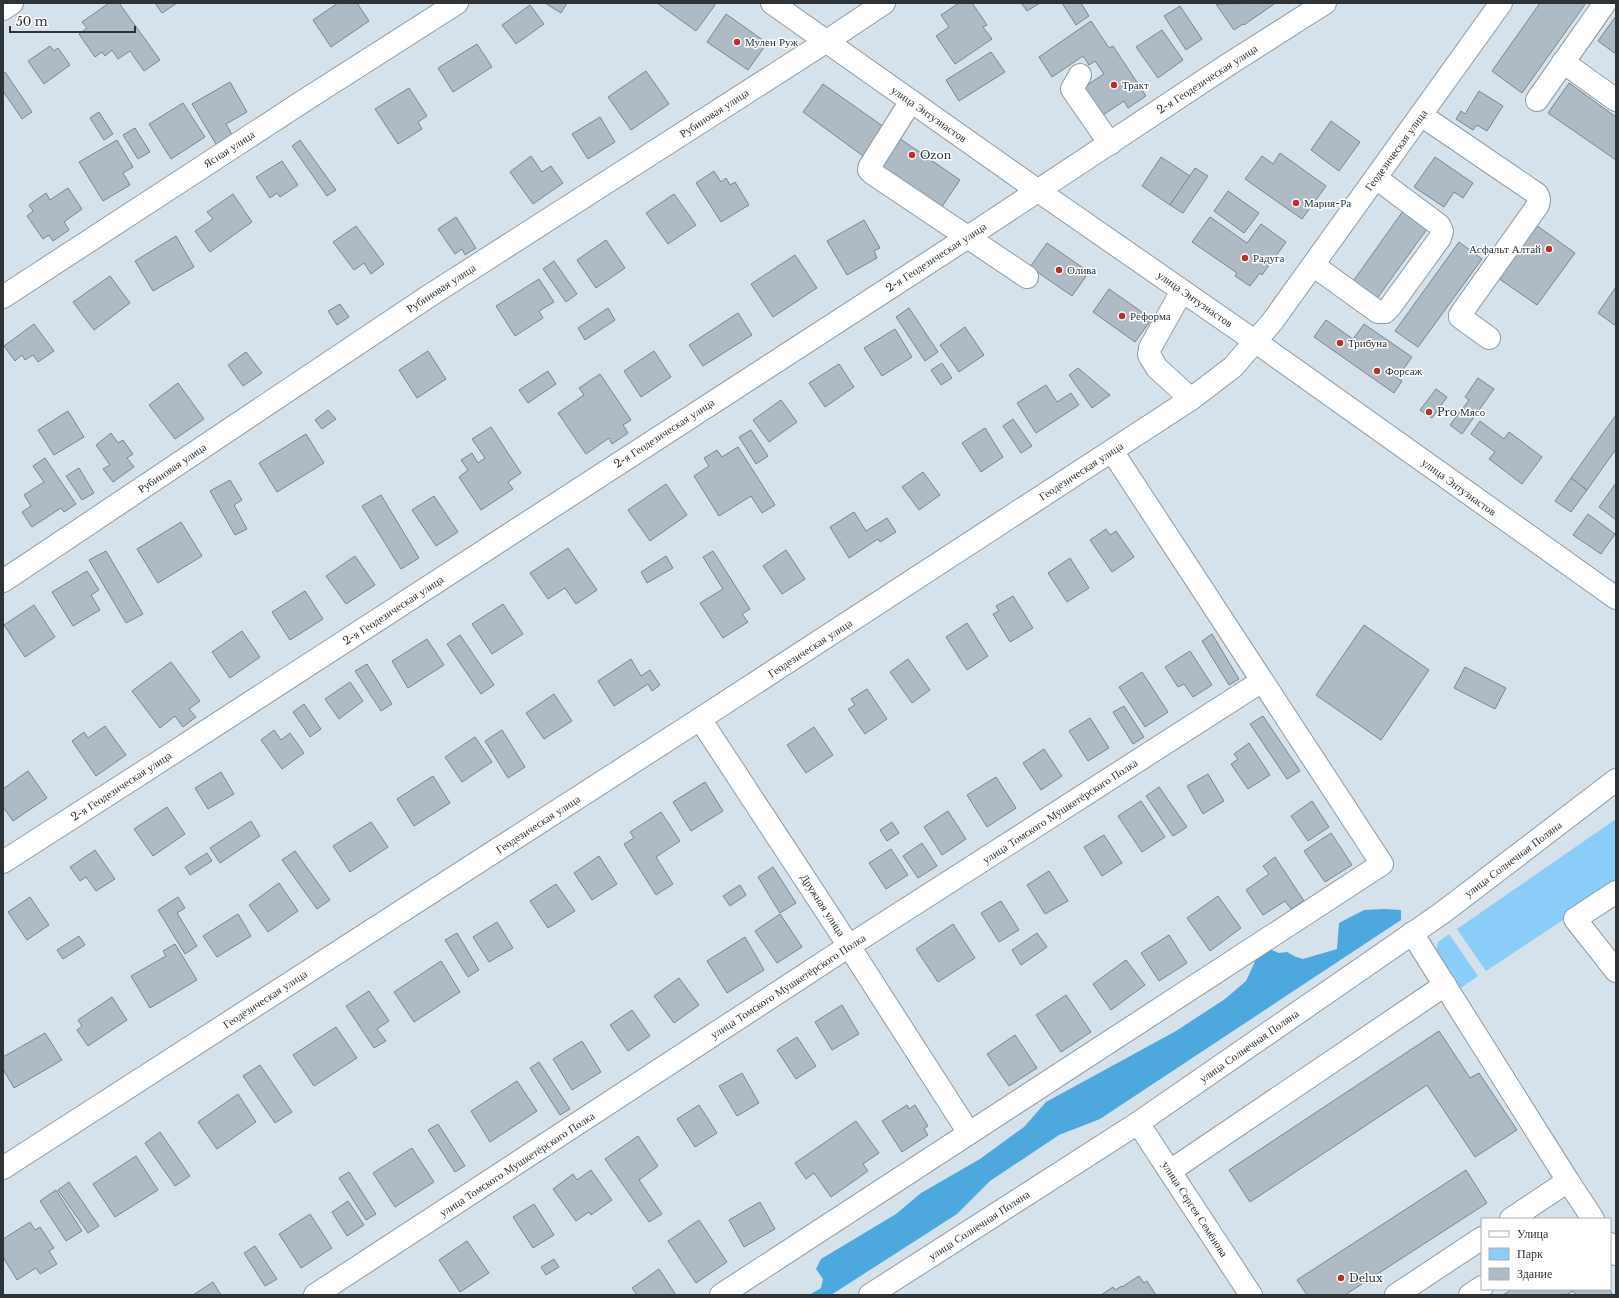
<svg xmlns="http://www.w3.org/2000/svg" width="1619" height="1298" font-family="'Libre Baskerville',serif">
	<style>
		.green { fill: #89cdf8 }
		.forest { fill: #4ca8dd }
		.building { fill: #afbbc4; stroke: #7b868e }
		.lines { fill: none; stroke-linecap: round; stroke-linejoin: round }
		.minor-casing { stroke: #8f9ba3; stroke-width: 24 }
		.minor { stroke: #fff; stroke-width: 22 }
		.poi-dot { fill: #bd2e2c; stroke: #fff; stroke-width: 1.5 }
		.labels { text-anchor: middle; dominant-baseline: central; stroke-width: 3; stroke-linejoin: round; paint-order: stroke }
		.poi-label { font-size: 11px; fill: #2e3337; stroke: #fff; text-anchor: start }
		.street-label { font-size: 11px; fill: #2e3337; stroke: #fff }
	</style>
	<rect width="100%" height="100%" fill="#d5e2eb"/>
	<g class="green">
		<polygon points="1616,819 1616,885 1486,971 1457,929"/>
		<path d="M1449,934L1478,976L1458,990C1448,975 1433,961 1438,942Z"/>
	</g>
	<polygon class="forest" points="1385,909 1401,910 1401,920 1100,1119 1059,1135 990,1181 957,1214 831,1295 809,1295 821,1288 823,1279 816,1269 821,1259 896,1214 921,1193 980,1159 1024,1127 1046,1102 1176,1031 1225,999 1246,981 1258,955 1272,950 1279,953 1287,952 1296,957 1303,959 1337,949 1339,923 1364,910"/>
	<g class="building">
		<polygon points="109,3 119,3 160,60 144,71 130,51 118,59 112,50 105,56 102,52 95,57 79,34 87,28 82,22"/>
		<polygon points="155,3 177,3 162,13"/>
		<polygon points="338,3 357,3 369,21 331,47 313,20"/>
		<polygon points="545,3 567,3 561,13"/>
		<polygon points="657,3 713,3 715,5 696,31"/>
		<polygon points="959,3 972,3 987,25 983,27 992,39 955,64 936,36 949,27 941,15"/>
		<polygon points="1021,3 1040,3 1027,11"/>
		<polygon points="1062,3 1081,3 1089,16 1076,25"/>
		<polygon points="1274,3 1274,4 1244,25 1243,24 1234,30 1216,4"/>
		<polygon points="1540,3 1586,3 1522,93 1492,71"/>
		<polygon points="530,5 544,24 516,44 502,25"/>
		<polygon points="1180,6 1202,39 1186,50 1164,16"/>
		<polygon points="726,14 767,43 748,70 707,42"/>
		<polygon points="1616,16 1616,54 1598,41"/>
		<polygon points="1091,21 1109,48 1113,46 1146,96 1128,108 1124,101 1103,115 1084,87 1104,74 1095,61 1089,65 1083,56 1052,77 1039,57"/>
		<polygon points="1162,30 1183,60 1158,78 1136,47"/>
		<polygon points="477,44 492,67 453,92 438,68"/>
		<polygon points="50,46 54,51 58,48 70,65 44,84 28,61"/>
		<polygon points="991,52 1005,72 959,101 946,80"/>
		<polygon points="646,71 669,104 631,130 608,97"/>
		<polygon points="5,72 32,112 22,119 3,91 3,73"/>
		<polygon points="230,82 247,112 226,124 235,140 219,149 192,104"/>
		<polygon points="1569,83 1616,117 1616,160 1548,113"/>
		<polygon points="823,84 884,127 863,156 803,112"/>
		<polygon points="409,88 427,116 418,122 422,129 398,144 375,109"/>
		<polygon points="1479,91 1503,106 1487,131 1477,125 1473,130 1456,119 1461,111 1465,114"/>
		<polygon points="183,103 205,137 171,159 149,124"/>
		<polygon points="99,112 113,134 104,140 90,118"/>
		<polygon points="600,117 615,142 588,159 572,134"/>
		<polygon points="1331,121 1360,142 1339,171 1311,150"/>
		<polygon points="135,128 150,152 138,159 123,135"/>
		<polygon points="899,138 960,180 939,211 878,168"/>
		<polygon points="117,140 133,167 123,173 130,185 103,201 79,162"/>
		<polygon points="300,140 336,190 327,196 292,146"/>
		<polygon points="1280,153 1326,186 1302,219 1245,179 1262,156 1273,164"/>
		<polygon points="531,156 542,172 551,166 563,183 533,204 510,172"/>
		<polygon points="1161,157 1190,176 1170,205 1142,186"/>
		<polygon points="1435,157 1473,183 1463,198 1454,192 1444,207 1414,187"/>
		<polygon points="282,161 298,185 280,197 277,193 270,198 256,177"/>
		<polygon points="1195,168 1208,176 1183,213 1170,205"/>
		<polygon points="714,171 721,182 726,178 730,185 735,182 749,205 721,222 696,183"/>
		<polygon points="68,188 82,209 64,222 69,230 53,241 49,235 43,239 27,216 33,211 29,205 46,193 50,200"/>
		<polygon points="1228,191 1259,213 1244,233 1214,211"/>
		<polygon points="233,194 252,222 210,252 195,231 213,219 207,212"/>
		<polygon points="674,194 696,225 668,244 646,213"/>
		<polygon points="1403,211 1427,229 1373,304 1349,287"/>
		<polygon points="456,217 476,248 465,255 462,249 455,254 438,229"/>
		<polygon points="1210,217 1247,243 1261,224 1286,242 1262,275 1260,273 1250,286 1235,276 1237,273 1192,242"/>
		<polygon points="864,220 880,248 874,251 877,258 847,275 827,241"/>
		<polygon points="1536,225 1575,253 1537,305 1498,278"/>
		<polygon points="356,226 384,264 371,274 364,263 354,270 333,242"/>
		<polygon points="176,236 194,267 153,291 135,261"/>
		<polygon points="606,240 625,268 596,288 577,260"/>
		<polygon points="1459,242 1482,259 1418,347 1395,331"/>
		<polygon points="1047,243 1089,272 1072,296 1030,267"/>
		<polygon points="795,255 817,288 773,317 751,284"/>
		<polygon points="554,261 577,294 566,302 543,269"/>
		<polygon points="110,276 130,303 94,330 73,302"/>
		<polygon points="539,279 554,302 539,311 543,318 515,336 496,306"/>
		<polygon points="1616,287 1616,326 1598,313"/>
		<polygon points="1109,289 1152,319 1135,342 1093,312"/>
		<polygon points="340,304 349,317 337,325 328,311"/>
		<polygon points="608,308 615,320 585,340 578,328"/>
		<polygon points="909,308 938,352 925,361 896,317"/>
		<polygon points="738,313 752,335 703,366 689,345"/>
		<polygon points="1326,320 1353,339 1364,324 1412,357 1397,378 1402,381 1394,393 1314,337"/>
		<polygon points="34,324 54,351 38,362 33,355 25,360 22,355 15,361 4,346"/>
		<polygon points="965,327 984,355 959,372 940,345"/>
		<polygon points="895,329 912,357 882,376 864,348"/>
		<polygon points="428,351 446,379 417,398 399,370"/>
		<polygon points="654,351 671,377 641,397 624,371"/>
		<polygon points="246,352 262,373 243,386 228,365"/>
		<polygon points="942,363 952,378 941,385 931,370"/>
		<polygon points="839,364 854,387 825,407 809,383"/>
		<polygon points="1078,368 1110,395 1092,408 1069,375"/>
		<polygon points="548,371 556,384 528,403 519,390"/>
		<polygon points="600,374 631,420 623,425 628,433 612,444 609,438 586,454 558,413 584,395 579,388"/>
		<polygon points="1478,378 1494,389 1462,434 1450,425 1469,400 1465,397"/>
		<polygon points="178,383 204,419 175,439 149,405"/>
		<polygon points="1046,385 1057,402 1071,393 1079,405 1036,433 1017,403"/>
		<polygon points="1436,389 1447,397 1432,418 1420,410"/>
		<polygon points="781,400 797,422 769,442 753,420"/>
		<polygon points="328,410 336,419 322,429 315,420"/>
		<polygon points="68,411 84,437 54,455 38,430"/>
		<polygon points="1616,415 1616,449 1587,490 1571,478"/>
		<polygon points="1013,419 1032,446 1021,453 1003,426"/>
		<polygon points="1480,421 1504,439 1509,432 1542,457 1522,484 1489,459 1495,452 1471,434"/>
		<polygon points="491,427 521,473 508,482 513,489 481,510 459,477 468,470 461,460 472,453 478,463 485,458 472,439"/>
		<polygon points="985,428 1003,457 981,472 962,443"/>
		<polygon points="751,430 768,456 756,464 739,437"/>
		<polygon points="111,433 118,443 123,440 133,454 127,458 134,467 113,482 103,469 110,465 96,445"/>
		<polygon points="306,434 324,463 277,492 259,463"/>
		<polygon points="738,447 775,505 762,513 751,496 719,516 694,476 709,466 704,458 717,450 722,457"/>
		<polygon points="45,458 76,504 64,512 61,508 32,527 22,512 31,506 24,495 44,482 33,466"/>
		<polygon points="79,468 94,493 82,500 66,476"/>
		<polygon points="923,472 940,495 919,510 902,487"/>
		<polygon points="1571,478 1587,490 1571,512 1555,501"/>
		<polygon points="230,480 242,500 234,505 247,529 235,535 210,491"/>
		<polygon points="1616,483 1616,520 1599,507"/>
		<polygon points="666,484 687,515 650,541 628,510"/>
		<polygon points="381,495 419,558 401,569 362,506"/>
		<polygon points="434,496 458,532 436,546 412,510"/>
		<polygon points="854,512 866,531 887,518 896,532 880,542 878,539 849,558 830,527"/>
		<polygon points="1588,514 1615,534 1601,554 1573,535"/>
		<polygon points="181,522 202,556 158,583 137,549"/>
		<polygon points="1106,529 1110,535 1116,531 1134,557 1112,572 1090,540"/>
		<polygon points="568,548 597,590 576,604 565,588 548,599 530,573"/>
		<polygon points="786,550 805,579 782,594 763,566"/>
		<polygon points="106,551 143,614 126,623 89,560"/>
		<polygon points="713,551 750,609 742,614 748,622 723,638 700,603 723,589 703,557"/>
		<polygon points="355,556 375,585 346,604 326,576"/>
		<polygon points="666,556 673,568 647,583 641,572"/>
		<polygon points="1070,558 1089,588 1067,602 1048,573"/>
		<polygon points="87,571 99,590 91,595 100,610 73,626 52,592"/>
		<polygon points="305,591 323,619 290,640 272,612"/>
		<polygon points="1013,596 1033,628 1010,642 993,614 999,611 996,606"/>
		<polygon points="503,604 523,634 492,654 472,624"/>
		<polygon points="34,605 55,637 25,657 4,625"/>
		<polygon points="967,623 988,656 967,670 946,637"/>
		<polygon points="1364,625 1429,670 1381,740 1316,695"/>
		<polygon points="242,631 260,657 230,678 212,652"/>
		<polygon points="1212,634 1239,679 1229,685 1202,641"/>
		<polygon points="460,635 494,685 481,694 447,644"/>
		<polygon points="427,639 444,665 408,688 392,661"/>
		<polygon points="1190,651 1212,685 1193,697 1184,684 1178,687 1165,667"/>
		<polygon points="631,659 641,676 650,670 660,685 652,691 648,684 614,706 598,681"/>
		<polygon points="908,659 930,690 912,703 890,672"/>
		<polygon points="171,662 200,701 189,709 196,717 183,727 175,716 160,728 132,691"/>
		<polygon points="367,664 392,704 381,711 355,671"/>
		<polygon points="1465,667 1506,688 1495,709 1454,688"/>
		<polygon points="1142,672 1168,712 1145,727 1119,687"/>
		<polygon points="350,682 363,701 339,719 325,699"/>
		<polygon points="867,689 887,719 865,734 848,709 855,705 851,699"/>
		<polygon points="554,694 572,721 544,739 526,713"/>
		<polygon points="304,704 321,729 310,737 293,712"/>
		<polygon points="1124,706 1144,737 1133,744 1113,712"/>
		<polygon points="1263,716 1300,771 1287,779 1250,724"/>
		<polygon points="1090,718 1109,748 1088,761 1069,731"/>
		<polygon points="105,726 126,755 96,776 72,741 84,732 88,738"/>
		<polygon points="814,727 833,755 806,773 787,745"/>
		<polygon points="274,730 281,740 290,733 304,753 282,769 261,740"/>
		<polygon points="502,730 525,767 508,778 485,741"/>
		<polygon points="475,737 492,762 462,782 445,757"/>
		<polygon points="1249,743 1270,775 1248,789 1231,764 1238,759 1234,754"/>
		<polygon points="1044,749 1062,776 1041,790 1023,763"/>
		<polygon points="28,771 47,798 13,821 3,807 3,789"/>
		<polygon points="221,772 234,794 208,809 195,788"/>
		<polygon points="1208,774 1224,801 1203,814 1187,786"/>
		<polygon points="433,776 450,803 414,826 397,799"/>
		<polygon points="996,777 1016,808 987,827 967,795"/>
		<polygon points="705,782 723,811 691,831 673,802"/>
		<polygon points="1159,787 1187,827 1173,836 1146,796"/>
		<polygon points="1141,801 1165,837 1142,852 1118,816"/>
		<polygon points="1312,801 1329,827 1308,841 1291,816"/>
		<polygon points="167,807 185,834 153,856 134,829"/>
		<polygon points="948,811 966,839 942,855 924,827"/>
		<polygon points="661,812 680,841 656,857 673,884 656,895 624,844 634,838 630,832"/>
		<polygon points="251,821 260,836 220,863 210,848"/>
		<polygon points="371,822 388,847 350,872 333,846"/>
		<polygon points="892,822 899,833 887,841 880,830"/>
		<polygon points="1331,833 1352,865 1325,882 1304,851"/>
		<polygon points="1104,835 1122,863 1102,876 1084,847"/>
		<polygon points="922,843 937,866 918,878 903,856"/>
		<polygon points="891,849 908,875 886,889 869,863"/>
		<polygon points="95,850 115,879 96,891 86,877 80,881 70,867"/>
		<polygon points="295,851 330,900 317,909 282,860"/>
		<polygon points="207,853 212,861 190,875 185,867"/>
		<polygon points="599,856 617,884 592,900 574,873"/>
		<polygon points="1275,857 1304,901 1291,909 1285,901 1263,915 1246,890 1269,874 1263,866"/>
		<polygon points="773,867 796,903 780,913 758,877"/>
		<polygon points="1049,871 1068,901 1045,914 1027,885"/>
		<polygon points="279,883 298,911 268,932 249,905"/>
		<polygon points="556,884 575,911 548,928 530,901"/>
		<polygon points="740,885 746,895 730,906 723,896"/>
		<polygon points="1218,896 1241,928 1210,951 1187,918"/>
		<polygon points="30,897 49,925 27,940 8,912"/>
		<polygon points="178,897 185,908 177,913 197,946 185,954 158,910"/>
		<polygon points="1001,901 1019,930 999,942 981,913"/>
		<polygon points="238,914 251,936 217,957 203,936"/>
		<polygon points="780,914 802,947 777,963 755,931"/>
		<polygon points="497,922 513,948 489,962 473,937"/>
		<polygon points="953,924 975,958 938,982 916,949"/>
		<polygon points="457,933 479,970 468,977 445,940"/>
		<polygon points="1037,933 1047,947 1021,965 1012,950"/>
		<polygon points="1169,935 1187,963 1159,981 1141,953"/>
		<polygon points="79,936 85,945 63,959 57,950"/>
		<polygon points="745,937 764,970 727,993 707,961"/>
		<polygon points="175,944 197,980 150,1008 131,976 166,956 163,951"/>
		<polygon points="1126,960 1145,985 1111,1010 1093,984"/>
		<polygon points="441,961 460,992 414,1022 394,992"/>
		<polygon points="679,978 699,1005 674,1023 654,996"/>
		<polygon points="369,991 389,1021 377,1029 386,1041 374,1048 346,1006"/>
		<polygon points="1066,995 1091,1032 1061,1052 1036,1015"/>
		<polygon points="112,997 127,1020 88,1046 77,1030 82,1026 78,1020"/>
		<polygon points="842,1005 859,1034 832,1050 815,1022"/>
		<polygon points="632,1010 650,1036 628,1051 610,1025"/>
		<polygon points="336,1027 357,1058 314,1086 293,1055"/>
		<polygon points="1439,1031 1470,1078 1479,1073 1517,1130 1475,1157 1427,1085 1250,1202 1229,1170"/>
		<polygon points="45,1033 62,1060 14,1088 3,1069 3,1057"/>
		<polygon points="1015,1035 1037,1068 1009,1086 987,1054"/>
		<polygon points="797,1037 816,1066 796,1079 777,1050"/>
		<polygon points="582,1041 601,1072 572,1090 553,1059"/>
		<polygon points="539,1062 570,1109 560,1115 530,1068"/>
		<polygon points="260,1065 292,1112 275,1123 243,1076"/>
		<polygon points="742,1073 759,1103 737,1116 719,1086"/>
		<polygon points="517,1081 537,1111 490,1142 471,1111"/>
		<polygon points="238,1094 256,1122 217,1149 198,1122"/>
		<polygon points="699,1105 717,1133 695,1147 677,1119"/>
		<polygon points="907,1105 909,1109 915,1105 928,1126 924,1129 928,1135 902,1152 882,1121"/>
		<polygon points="856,1121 879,1153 863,1164 868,1171 831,1197 814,1173 806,1179 795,1163"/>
		<polygon points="438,1124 465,1166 455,1172 428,1130"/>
		<polygon points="160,1132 190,1176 175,1186 145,1143"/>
		<polygon points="638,1136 658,1166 639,1180 662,1214 649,1222 605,1159"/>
		<polygon points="412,1148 434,1182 395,1207 373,1173"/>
		<polygon points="136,1156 158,1190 115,1217 93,1184"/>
		<polygon points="591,1170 612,1200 591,1215 589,1212 576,1221 553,1189 573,1174 577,1180"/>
		<polygon points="1466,1170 1487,1203 1345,1295 1307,1295 1297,1280"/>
		<polygon points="349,1172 376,1214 366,1220 339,1178"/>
		<polygon points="69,1182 99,1226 88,1233 58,1190"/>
		<polygon points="56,1190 82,1231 66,1241 40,1201"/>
		<polygon points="348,1201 364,1225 347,1236 332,1212"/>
		<polygon points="760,1202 775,1229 744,1247 729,1220"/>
		<polygon points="534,1204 554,1235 533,1248 513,1217"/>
		<polygon points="310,1214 332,1248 301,1268 279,1234"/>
		<polygon points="699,1220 727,1262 696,1283 668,1241"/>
		<polygon points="30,1222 35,1230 40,1227 54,1248 49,1251 57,1264 40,1274 36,1268 17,1280 3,1257 3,1239"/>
		<polygon points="467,1241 489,1273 460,1292 439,1260"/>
		<polygon points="255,1246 277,1279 265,1286 244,1253"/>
		<polygon points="554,1259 559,1267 546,1275 541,1267"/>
		<polygon points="659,1269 676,1295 637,1295 632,1288"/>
		<polygon points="1139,1276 1144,1283 1147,1281 1156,1295 1101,1295 1113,1287 1115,1290 1122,1286 1122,1287"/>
		<polygon points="213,1282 221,1295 193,1295"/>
		<polygon points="1512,1289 1609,1289 1613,1295 1576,1295 1573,1291 1566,1295 1503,1295"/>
	</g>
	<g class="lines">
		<defs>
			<g id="minor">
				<polyline points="772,3 1037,190 1256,342 1616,598"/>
				<polyline points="3,9 12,3"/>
				<polyline points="1563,62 1616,100"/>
				<polyline points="1080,75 1072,89 1110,144"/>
				<polyline points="1537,100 1605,3"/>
				<polyline points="911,101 870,166 869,170 872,173 1027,277"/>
				<polyline points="1421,115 1537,194 1539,199 1538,205 1460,315 1460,317 1489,338"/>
				<polyline points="1313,265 1378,312 1385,312 1390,307 1440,238 1442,231 1439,225 1376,178"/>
				<polyline points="1182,291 1150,348 1149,355 1157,368 1191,399"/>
				<polyline points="3,297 302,102 457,3"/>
				<polyline points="3,581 429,296 827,41 884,3"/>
				<polyline points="700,719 849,946 969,1133"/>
				<polyline points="3,862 151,767 968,237 1226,66 1325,3"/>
				<polyline points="1616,892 1575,919 1616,971"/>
				<polyline points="1412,933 1568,1181 1511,1219"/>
				<polyline points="1138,1123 1251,1295"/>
				<polyline points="3,1168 700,719 1191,399 1233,367 1272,322 1501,3"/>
				<polyline points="1170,1171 1445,985"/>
				<polyline points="1568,1181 1593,1219"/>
				<polyline points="1610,1244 1616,1254"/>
				<polyline points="315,1295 849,946 1262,681"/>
				<polyline points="721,1295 1382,864 1112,451"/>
				<polyline points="870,1295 1138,1123 1442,913 1616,780"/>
				<polyline points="1396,1295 1482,1238"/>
				<polyline points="1470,1295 1482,1287"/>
			</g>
		</defs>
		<use href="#minor" class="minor-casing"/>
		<use href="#minor" class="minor"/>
	</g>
	<g class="poi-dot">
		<circle cx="737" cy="42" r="4"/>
		<circle cx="1114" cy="85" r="4"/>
		<circle cx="912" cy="155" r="4"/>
		<circle cx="1296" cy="203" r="4"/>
		<circle cx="1549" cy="249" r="4"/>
		<circle cx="1245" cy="258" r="4"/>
		<circle cx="1059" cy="270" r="4"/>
		<circle cx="1122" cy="316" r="4"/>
		<circle cx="1340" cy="343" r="4"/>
		<circle cx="1377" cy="371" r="4"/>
		<circle cx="1429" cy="412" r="4"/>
		<circle cx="1341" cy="1278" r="4"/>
	</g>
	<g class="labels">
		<g class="poi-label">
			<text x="745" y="42">Мулен Руж</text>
			<text x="1122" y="85">Тракт</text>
			<text x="920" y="155">Ozon</text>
			<text x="1304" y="203">Мария-Ра</text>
			<text x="1541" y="249" text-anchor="end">Асфальт Алтай</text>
			<text x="1253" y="258">Радуга</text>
			<text x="1067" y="270">Олива</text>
			<text x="1130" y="316">Реформа</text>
			<text x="1348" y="343">Трибуна</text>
			<text x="1385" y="371">Форсаж</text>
			<text x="1437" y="412">Pro Мясо</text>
			<text x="1349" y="1278">Delux</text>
		</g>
		<g class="street-label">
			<text transform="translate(1207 79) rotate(-33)">2-я Геодезическая улица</text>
			<text transform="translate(714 113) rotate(-33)">Рубиновая улица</text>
			<text transform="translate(929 114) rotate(35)">улица Энтузиастов</text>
			<text transform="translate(229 149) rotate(-33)">Ясная улица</text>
			<text transform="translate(1396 150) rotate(-54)">Геодезическая улица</text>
			<text transform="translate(936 257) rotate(-33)">2-я Геодезическая улица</text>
			<text transform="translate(441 288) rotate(-33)">Рубиновая улица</text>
			<text transform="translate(1195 299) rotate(35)">улица Энтузиастов</text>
			<text transform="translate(664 433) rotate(-33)">2-я Геодезическая улица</text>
			<text transform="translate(172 468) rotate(-34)">Рубиновая улица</text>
			<text transform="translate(1081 471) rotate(-33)">Геодезическая улица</text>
			<text transform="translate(1459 487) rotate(36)">улица Энтузиастов</text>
			<text transform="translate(393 610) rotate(-33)">2-я Геодезическая улица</text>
			<text transform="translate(810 648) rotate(-33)">Геодезическая улица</text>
			<text transform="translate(121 786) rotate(-33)">2-я Геодезическая улица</text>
			<text transform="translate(1060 811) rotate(-33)">улица Томского Мушкетёрского Полка</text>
			<text transform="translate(538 824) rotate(-33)">Геодезическая улица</text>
			<text transform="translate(1513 859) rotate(-37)">улица Солнечная Поляна</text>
			<text transform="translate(823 905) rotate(57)">Дружная улица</text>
			<text transform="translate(788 986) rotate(-33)">улица Томского Мушкетёрского Полка</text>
			<text transform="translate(265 999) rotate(-33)">Геодезическая улица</text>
			<text transform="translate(1249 1046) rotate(-35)">улица Солнечная Поляна</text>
			<text transform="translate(517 1164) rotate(-33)">улица Томского Мушкетёрского Полка</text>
			<text transform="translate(1195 1209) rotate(57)">улица Сергея Семёнова</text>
			<text transform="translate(979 1225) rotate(-33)">улица Солнечная Поляна</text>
		</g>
	</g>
	<rect width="1619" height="1298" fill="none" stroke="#2e3337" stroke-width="8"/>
	<rect x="1481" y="1218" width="130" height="72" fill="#ffffff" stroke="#abadaf"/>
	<rect x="1489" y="1231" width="20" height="6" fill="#ffffff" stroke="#abadaf"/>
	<text x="1517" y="1238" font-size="12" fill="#2e3337">Улица</text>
	<rect x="1489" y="1248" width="20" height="12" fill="#89cdf8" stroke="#abadaf"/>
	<text x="1517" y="1258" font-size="12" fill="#2e3337">Парк</text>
	<rect x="1489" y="1268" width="20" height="12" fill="#afbbc4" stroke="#abadaf"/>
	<text x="1517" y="1278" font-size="12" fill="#2e3337">Здание</text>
	<path d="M10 26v6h125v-6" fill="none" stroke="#2e3337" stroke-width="2"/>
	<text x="16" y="26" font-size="12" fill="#2e3337" stroke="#ffffff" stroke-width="3" paint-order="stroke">50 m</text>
</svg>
